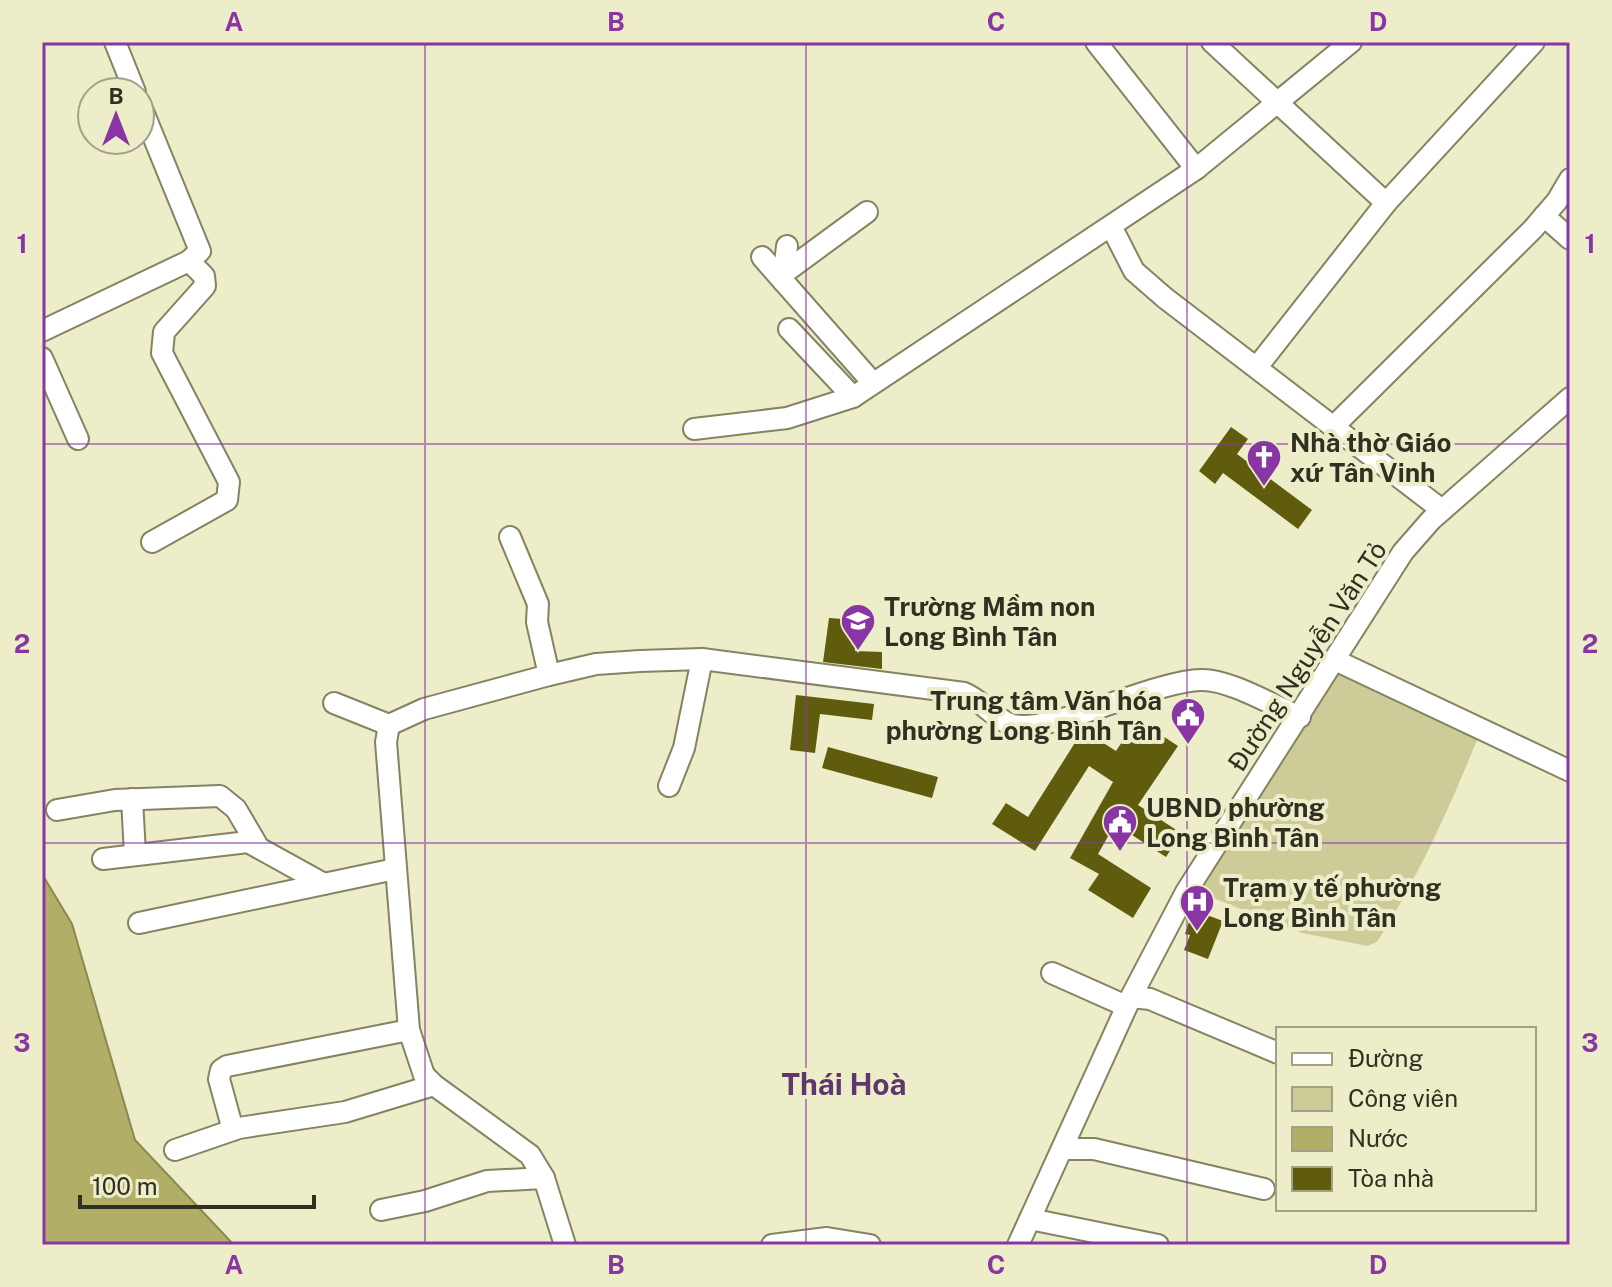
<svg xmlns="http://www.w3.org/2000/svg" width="1612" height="1287" font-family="'Public Sans',sans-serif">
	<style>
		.green { fill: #cdcc99 }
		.water { fill: #b1af67; stroke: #8a8952; stroke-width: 2 }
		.building { fill: #605c0d }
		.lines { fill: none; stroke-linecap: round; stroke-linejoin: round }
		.minor-casing { stroke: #848362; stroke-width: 24 }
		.minor { stroke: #fff; stroke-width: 20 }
		.grid { fill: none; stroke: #8936a4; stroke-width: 2; stroke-opacity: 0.55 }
		.labels { text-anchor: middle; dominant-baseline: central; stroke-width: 8; stroke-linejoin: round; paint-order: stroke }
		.poi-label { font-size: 26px; font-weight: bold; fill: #303022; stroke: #eeedc9; text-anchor: start }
		.street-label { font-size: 26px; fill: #303022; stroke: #eeedc9 }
		.quarter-label { font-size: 30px; font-weight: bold; fill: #5f376e; stroke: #eeedc9 }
		.neatline { fill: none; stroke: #8936a4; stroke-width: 3 }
		.grid-label { font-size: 26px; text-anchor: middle; font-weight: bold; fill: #8936a4 }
	</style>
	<rect width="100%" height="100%" fill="#eeedc9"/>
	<path class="green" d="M1341,668L1479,735C1450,807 1419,876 1377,942L1367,946L1302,933L1198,892Z"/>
	<polygon class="water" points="42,874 72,924 135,1140 234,1245 42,1245"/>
	<g class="building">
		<polygon points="1231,427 1248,439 1237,454 1312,510 1298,529 1223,473 1215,484 1199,471"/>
		<polygon points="829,618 856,620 855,651 882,652 882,669 823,662"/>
		<polygon points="796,695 874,704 872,720 820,714 815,753 790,750"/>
		<polygon points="1137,719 1178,746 1138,805 1181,833 1166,857 1115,824 1098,854 1151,888 1133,918 1088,890 1099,874 1070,858 1113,782 1089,766 1035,851 992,824 1006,803 1028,817 1083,730 1116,751"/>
		<polygon points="828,747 938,777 932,798 822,768"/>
		<polygon points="1199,912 1223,921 1208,959 1184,950 1190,935 1185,934 1189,922 1194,924"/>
	</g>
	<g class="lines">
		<defs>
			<g id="minor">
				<polyline points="115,42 135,92"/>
				<polyline points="1096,42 1196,169"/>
				<polyline points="1212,42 1386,203"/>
				<polyline points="140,104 200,251 189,261 204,276 205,286 164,332 162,353 229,482 227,500 152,542"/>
				<polyline points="1544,216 1570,239"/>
				<polyline points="1112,228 1134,271 1165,298 1442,510"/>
				<polyline points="762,257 873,383"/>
				<polyline points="784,273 867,212"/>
				<polyline points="783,281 787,246"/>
				<polyline points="789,329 853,397"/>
				<polyline points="42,331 189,261"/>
				<polyline points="42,358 78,439"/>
				<polyline points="1257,367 1386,203 1534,42"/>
				<polyline points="1334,426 1533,229 1557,201 1570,179"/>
				<polyline points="694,429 787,418 853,397 1196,169 1351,42"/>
				<polyline points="510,537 538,604 537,622 549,675"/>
				<polyline points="1335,660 1570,771"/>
				<polyline points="334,703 389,725"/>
				<polyline points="669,786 684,748 702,659"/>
				<polyline points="132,799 135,854"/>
				<polyline points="57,810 115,800 220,796 236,809 256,843"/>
				<polyline points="103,859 248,842 324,884"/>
				<polyline points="139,923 395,869"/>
				<polyline points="1052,973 1126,1006"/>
				<polyline points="1131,997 1150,999 1278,1053"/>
				<polyline points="233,1130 219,1079 221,1070 227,1066 409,1030"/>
				<polyline points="1062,1149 1094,1149 1264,1189"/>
				<polyline points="175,1150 239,1128 345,1112 434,1085"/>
				<polyline points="381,1210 425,1201 487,1181 544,1178"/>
				<polyline points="1030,1219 1158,1245"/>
				<path d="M565,1245L544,1178L530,1155L434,1085L424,1075L409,1030L386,742L389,725L424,709L549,675L596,664L640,661L702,659L964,693C982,700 993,718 1010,724C1045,737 1152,681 1201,680C1229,679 1274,706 1300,717"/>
				<polyline points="772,1245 827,1238 870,1245"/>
				<polyline points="1018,1245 1131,997 1186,892 1403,552 1431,520 1570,398"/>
			</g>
		</defs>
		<use href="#minor" class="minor-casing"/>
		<use href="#minor" class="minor"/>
	</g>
	<path class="grid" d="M425,42V1245M806,42V1245M1187,42V1245M42,444H1570M42,843H1570"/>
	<defs>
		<symbol id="church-pin" viewBox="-11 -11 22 30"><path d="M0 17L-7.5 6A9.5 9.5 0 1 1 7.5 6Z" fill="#8936a4" stroke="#eeedc9"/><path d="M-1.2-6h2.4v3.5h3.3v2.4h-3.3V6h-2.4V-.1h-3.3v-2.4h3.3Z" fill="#fff"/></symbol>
		<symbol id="school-pin" viewBox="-11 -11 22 30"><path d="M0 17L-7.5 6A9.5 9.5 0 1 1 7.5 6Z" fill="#8936a4" stroke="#eeedc9"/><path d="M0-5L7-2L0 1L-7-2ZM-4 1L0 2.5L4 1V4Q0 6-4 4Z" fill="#fff"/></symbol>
		<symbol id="civic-pin" viewBox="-11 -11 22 30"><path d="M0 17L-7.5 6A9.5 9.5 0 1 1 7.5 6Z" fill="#8936a4" stroke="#eeedc9"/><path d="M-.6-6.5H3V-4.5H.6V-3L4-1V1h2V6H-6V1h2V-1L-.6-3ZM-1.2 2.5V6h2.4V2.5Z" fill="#fff"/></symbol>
		<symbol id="hospital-pin" viewBox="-11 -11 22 30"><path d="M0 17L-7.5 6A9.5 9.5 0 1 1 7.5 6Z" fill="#8936a4" stroke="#eeedc9"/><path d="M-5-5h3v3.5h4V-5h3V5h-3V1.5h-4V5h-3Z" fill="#fff"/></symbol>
	</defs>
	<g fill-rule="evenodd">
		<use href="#church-pin" x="1244" y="437" width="40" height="54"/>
		<use href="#school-pin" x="838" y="601" width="40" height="54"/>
		<use href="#civic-pin" x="1168" y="695" width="40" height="54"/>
		<use href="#civic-pin" x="1100" y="802" width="40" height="54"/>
		<use href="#hospital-pin" x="1177" y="882" width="40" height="54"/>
	</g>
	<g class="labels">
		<g class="poi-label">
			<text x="1290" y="442">Nhà thờ Giáo<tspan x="1290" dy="30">xứ Tân Vinh</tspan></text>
			<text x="884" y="606">Trường Mầm non<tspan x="884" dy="30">Long Bình Tân</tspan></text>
			<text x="1162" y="700" text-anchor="end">Trung tâm Văn hóa<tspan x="1162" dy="30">phường Long Bình Tân</tspan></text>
			<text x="1146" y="807">UBND phường<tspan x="1146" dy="30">Long Bình Tân</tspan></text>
			<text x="1223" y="887">Trạm y tế phường<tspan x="1223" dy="30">Long Bình Tân</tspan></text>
		</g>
		<g class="street-label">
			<text transform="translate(1307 656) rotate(-57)">Đường Nguyễn Văn Tỏ</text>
		</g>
		<g class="quarter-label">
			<text x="844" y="1084">Thái Hoà</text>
		</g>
	</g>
	<rect width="1612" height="1287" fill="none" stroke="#eeedc9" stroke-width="88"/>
	<rect x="1276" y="1027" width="260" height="184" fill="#eeedc9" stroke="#a2a186" stroke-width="2"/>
	<rect x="1292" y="1053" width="40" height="12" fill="#ffffff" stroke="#a2a186" stroke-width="2"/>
	<text x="1348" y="1067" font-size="24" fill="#303022">Đường</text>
	<rect x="1292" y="1087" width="40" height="24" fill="#cdcc99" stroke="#a2a186" stroke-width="2"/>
	<text x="1348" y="1107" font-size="24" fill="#303022">Công viên</text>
	<rect x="1292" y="1127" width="40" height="24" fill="#b1af67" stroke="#a2a186" stroke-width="2"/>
	<text x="1348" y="1147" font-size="24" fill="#303022">Nước</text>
	<rect x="1292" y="1167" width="40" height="24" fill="#605c0d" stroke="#a2a186" stroke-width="2"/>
	<text x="1348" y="1187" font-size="24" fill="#303022">Tòa nhà</text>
	<g transform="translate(116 116)"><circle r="38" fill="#eeedc9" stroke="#a2a186" stroke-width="2"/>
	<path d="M0-6L14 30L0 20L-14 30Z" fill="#8936a4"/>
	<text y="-12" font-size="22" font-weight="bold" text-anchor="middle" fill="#303022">B</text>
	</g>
	<path d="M80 1195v12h234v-12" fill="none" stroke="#303022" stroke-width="4"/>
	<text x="92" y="1195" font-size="24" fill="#303022" stroke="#eeedc9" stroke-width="6" paint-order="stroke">100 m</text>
	<rect x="44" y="44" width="1524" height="1199" class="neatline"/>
	<g class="grid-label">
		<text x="234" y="31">A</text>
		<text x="616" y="31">B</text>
		<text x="996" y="31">C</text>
		<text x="1378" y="31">D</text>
		<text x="22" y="253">1</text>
		<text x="1590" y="253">1</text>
		<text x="22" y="653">2</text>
		<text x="1590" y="653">2</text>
		<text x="22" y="1052">3</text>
		<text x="1590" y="1052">3</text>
		<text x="234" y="1274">A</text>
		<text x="616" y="1274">B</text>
		<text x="996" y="1274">C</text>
		<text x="1378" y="1274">D</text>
	</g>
</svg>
